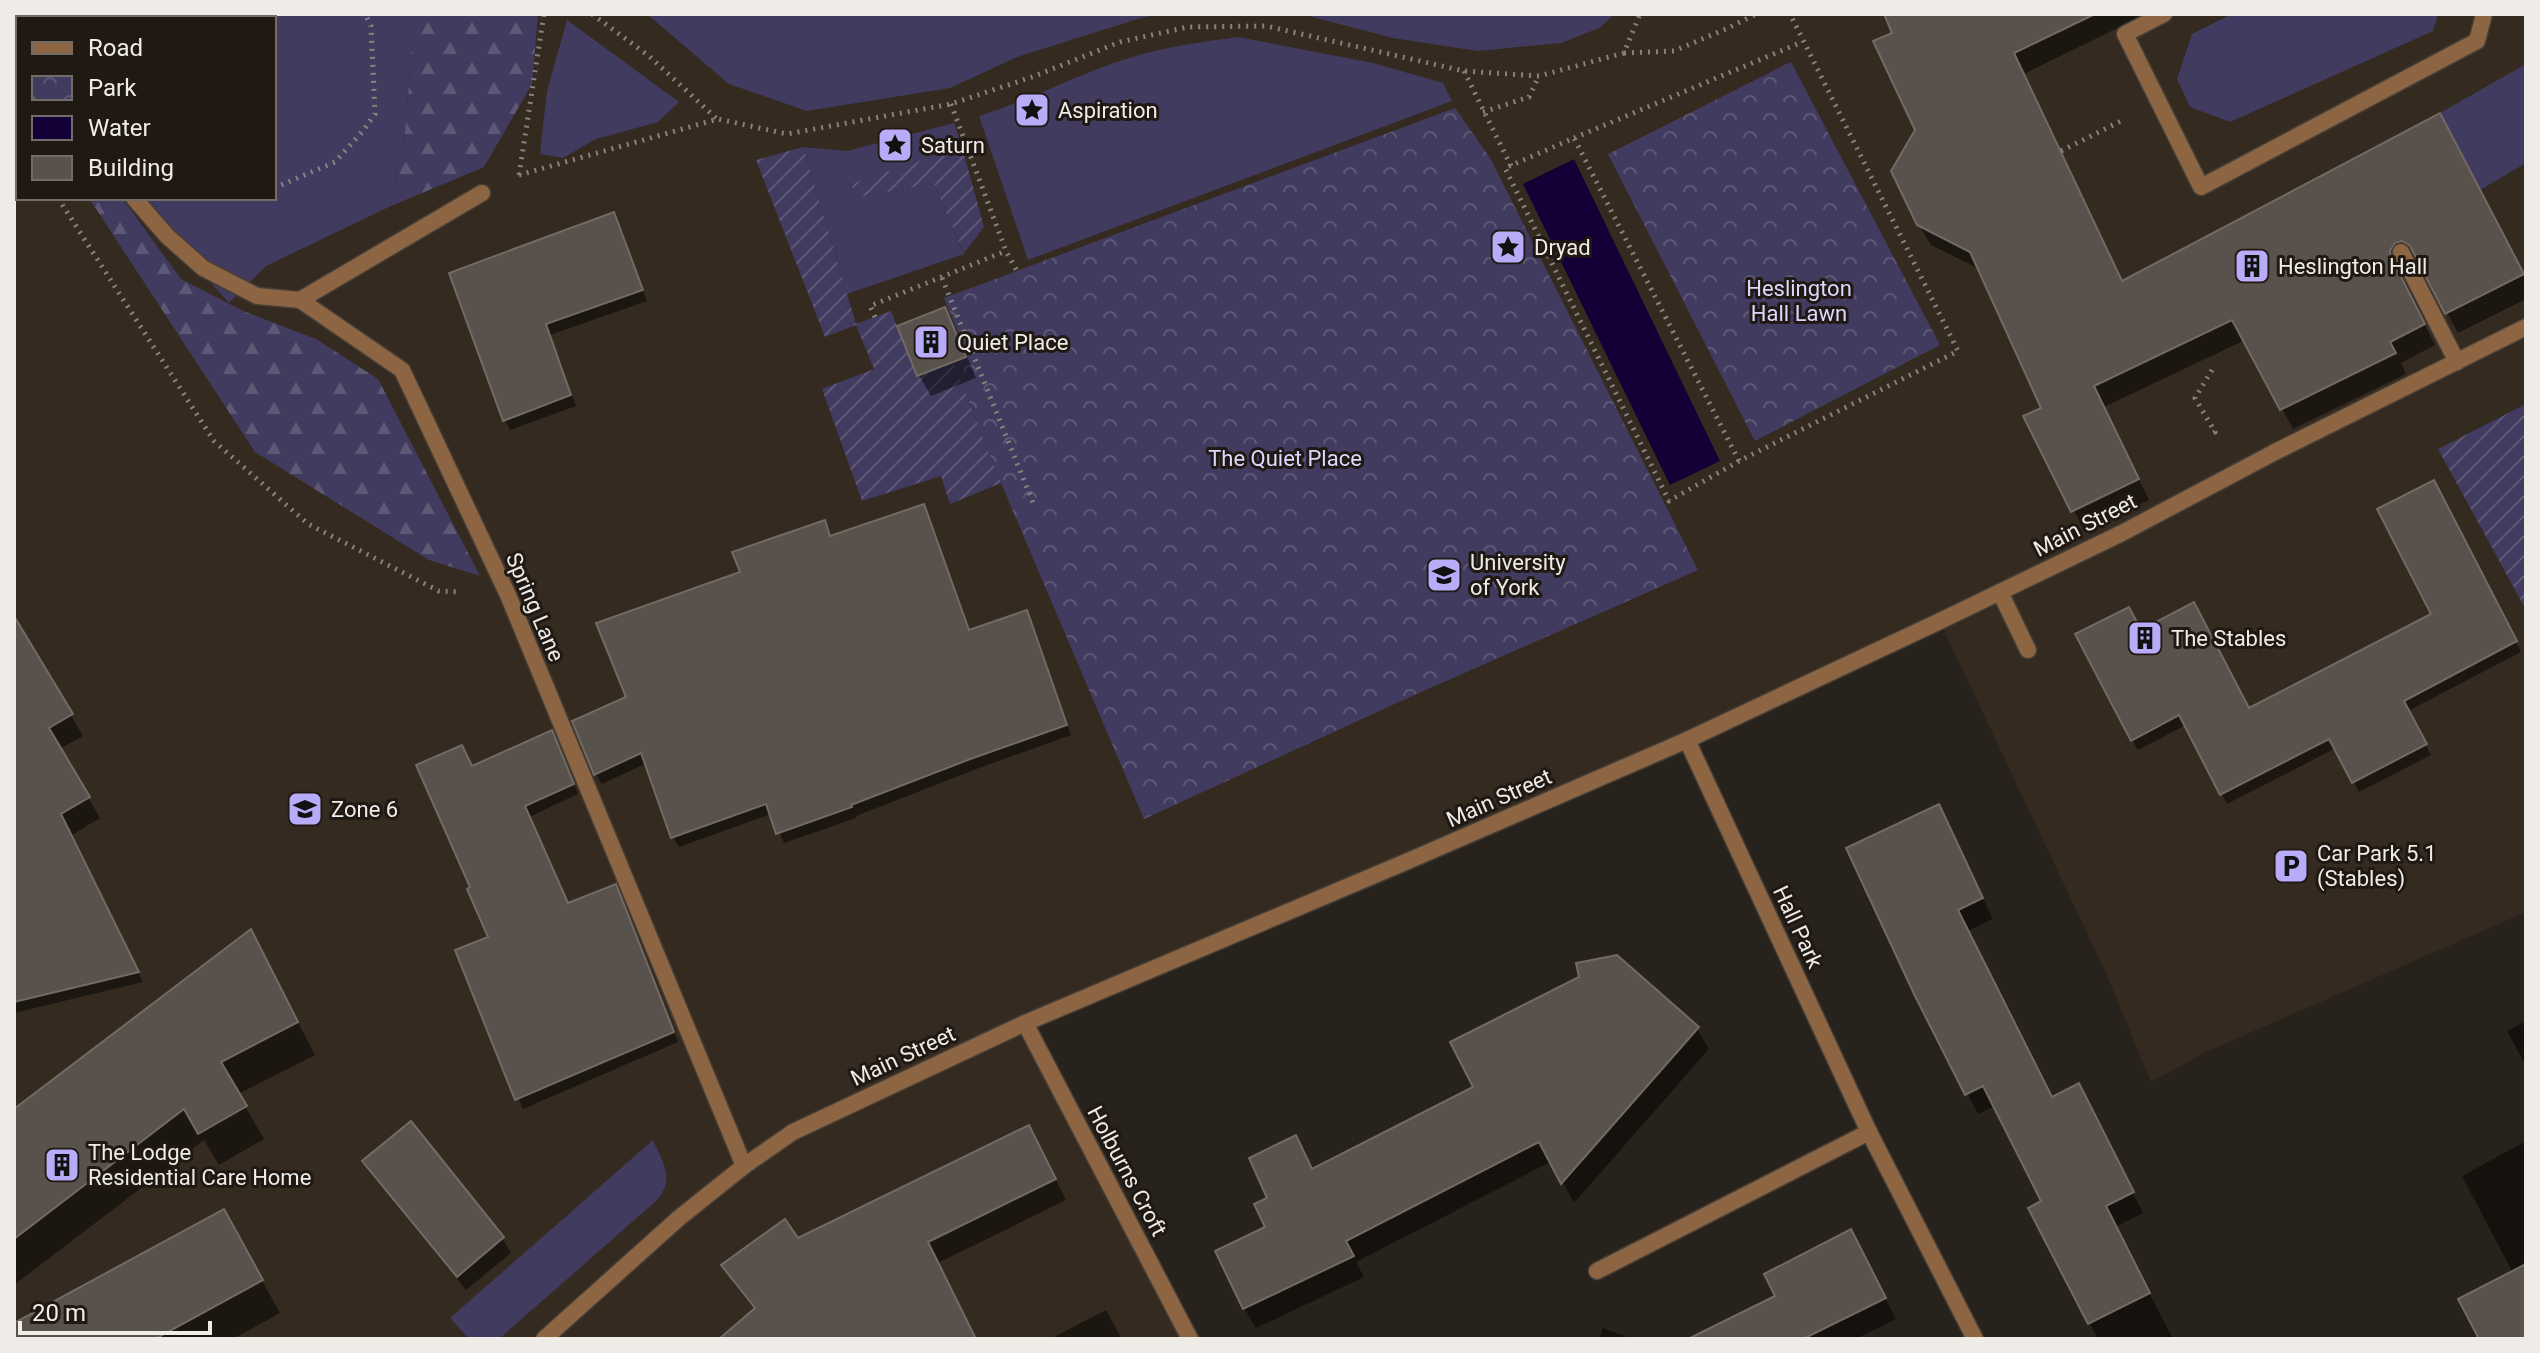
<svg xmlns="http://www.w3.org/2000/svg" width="2540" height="1353" font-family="Roboto,sans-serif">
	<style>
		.built { fill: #352a20; fill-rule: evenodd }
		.grass { fill: #423b60 }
		.forest { fill: url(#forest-firs) }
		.park { fill: url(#park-crowns) }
		.garden { fill: url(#garden-furrows) }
		.water { fill: #140036 }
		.shadow { fill: #0007 }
		.building { fill: #59514b; stroke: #726a64; stroke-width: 2 }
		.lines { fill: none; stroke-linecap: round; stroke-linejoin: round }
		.service-casing { stroke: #443e38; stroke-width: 19 }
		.minor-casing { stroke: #443e38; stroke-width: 19 }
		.tertiary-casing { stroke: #443e38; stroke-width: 19 }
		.path { stroke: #87827d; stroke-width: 5; stroke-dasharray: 2 6; stroke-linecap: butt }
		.service { stroke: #8d6542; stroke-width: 16 }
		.minor { stroke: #8d6542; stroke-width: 16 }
		.tertiary { stroke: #8d6542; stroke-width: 16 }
		.labels { text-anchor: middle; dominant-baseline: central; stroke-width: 6; stroke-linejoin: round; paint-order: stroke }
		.poi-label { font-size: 22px; fill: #efebe7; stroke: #1f1813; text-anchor: start }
		.park-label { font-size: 22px; fill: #ddd7fd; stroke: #1f1813 }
		.street-label { font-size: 22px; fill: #efebe7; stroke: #1f1813 }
	</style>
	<defs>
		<pattern id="forest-firs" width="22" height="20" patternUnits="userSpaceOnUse" patternTransform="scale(2)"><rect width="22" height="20" fill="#423b60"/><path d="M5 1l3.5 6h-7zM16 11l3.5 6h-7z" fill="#5e5877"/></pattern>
		<pattern id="park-crowns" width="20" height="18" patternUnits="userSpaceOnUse" patternTransform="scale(2)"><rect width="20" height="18" fill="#423b60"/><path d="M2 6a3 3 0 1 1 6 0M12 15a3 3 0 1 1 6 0" fill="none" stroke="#5e5877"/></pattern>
		<pattern id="garden-furrows" width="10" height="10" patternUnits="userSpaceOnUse" patternTransform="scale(2)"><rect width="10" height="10" fill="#423b60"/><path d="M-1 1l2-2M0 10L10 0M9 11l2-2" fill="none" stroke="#5e5877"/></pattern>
	</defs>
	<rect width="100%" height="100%" fill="#28221c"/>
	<path class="built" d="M14,14H2526V912L2206,1052L2151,1082L2106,973L1940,622L1025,1023L1190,1339H14ZM18,18H274V198H18Z"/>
	<g class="grass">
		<polygon points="14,14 399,14 412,44 405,134 391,206 266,266 229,303 135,198 274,198 274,18 18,18 18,28 14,21"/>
		<polygon points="647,14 1161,14 1141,18 1017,57 950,88 807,111 729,84"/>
		<polygon points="1301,14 1615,14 1599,28 1561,43 1478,51 1393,38"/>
		<polygon points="2232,14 2438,14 2433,31 2230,122 2190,107 2177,79 2192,34"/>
		<polygon points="567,20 679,102 658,122 596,139 563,158 540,154 547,91"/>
		<path d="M1238,37L1373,63L1443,83L1452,101L1028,260L979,116C1030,100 1078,74 1129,58C1164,47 1201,42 1238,37Z"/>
		<polygon points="2526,64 2526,163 2480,190 2440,113"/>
		<polygon points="954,123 962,147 852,184 858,197 934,184 964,254 847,294 803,147 847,151"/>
		<path d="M653,1140C663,1163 676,1179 656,1201L499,1339H469L450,1318Z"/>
	</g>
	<g class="forest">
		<polygon points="399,14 538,14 532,84 484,167 391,206 405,134 412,44"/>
		<polygon points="89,198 122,198 181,279 243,311 316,339 378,379 480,576 429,560 255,452"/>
	</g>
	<g class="park">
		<polygon points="1791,62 1940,345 1755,441 1608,154"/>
		<polygon points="1455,108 1490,158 1698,570 1412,696 1144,819 1001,483 953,362 968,356 944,298"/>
	</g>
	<g class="garden">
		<polygon points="803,147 856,324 891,311 917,376 953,362 1001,483 950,504 941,476 862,501 822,389 874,369 856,325 825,337 756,160"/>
		<polygon points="962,147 984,227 964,253 934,184 858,197 851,184"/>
		<polygon points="2526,404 2526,610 2438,449"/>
	</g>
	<polygon class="water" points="1574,159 1720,461 1670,485 1523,184"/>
	<g class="shadow">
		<polygon points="1886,14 2146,14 2024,74 2123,283 2451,136 2526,280 2526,299 2458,333 2422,266 2415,261 2407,263 2401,272 2402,280 2435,345 2401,363 2406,374 2293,429 2245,340 2104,407 2149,500 2085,532 2026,417 2043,410 1981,270 1931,245 1918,224 1917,130 1895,34"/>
		<polygon points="619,225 647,301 550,335 576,406 510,430 505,420 451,274"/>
		<polygon points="944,310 956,330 976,378 931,396 919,375"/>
		<polygon points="2439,492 2521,652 2408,711 2431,755 2359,792 2336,748 2227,804 2186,725 2138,750 2132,740 2140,632 2249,710 2434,615"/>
		<polygon points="923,506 929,516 970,632 1026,612 1032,622 1071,735 979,768 856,816 856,818 784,843 771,814 679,847 673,837 647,763 602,784 596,774 628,698 742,573 824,522 831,538"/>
		<polygon points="14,633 29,645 83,736 59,749 100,818 38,855 14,815"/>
		<polygon points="557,743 578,794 529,817 569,905 620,896 678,1042 523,1109 457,951 490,938 473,888 472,768"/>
		<polygon points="1938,807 1993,919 1968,931 2052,1099 2089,1106 2143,1213 2115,1227 2173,1339 2115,1339 2114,1337 2098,1339 2063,1272 2043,1202 1995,1106 1978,1114 1917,996"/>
		<polygon points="102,899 143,982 14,1013 14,909"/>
		<polygon points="251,932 315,1055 238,1094 264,1139 219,1165 204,1140 14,1285 14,1111"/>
		<polygon points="2526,1021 2526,1066 2507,1031"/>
		<polygon points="1697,1029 1709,1049 1574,1203 1552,1161 1356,1262 1364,1277 1256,1328 1244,1308 1268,1228 1313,1171"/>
		<polygon points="2526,1141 2526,1339 2481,1339 2513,1273 2462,1176"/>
		<polygon points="1040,1148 1066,1200 938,1263 976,1339 722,1339 755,1310 736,1286 724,1266 797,1241"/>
		<polygon points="364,1161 502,1238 511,1253 466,1290 373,1176"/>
		<polygon points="242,1244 280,1313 233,1339 14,1339 14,1326"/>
		<polygon points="1862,1252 1896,1319 1855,1339 1692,1339"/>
		<polygon points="1106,1310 1122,1339 1050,1339"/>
		<polygon points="1603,1328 1632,1339 1599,1339"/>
	</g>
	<g class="building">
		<polygon points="1884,14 2095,14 2014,53 2122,281 2440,113 2524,274 2445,314 2410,246 2402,241 2395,243 2390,251 2391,257 2425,324 2390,342 2396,353 2280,410 2232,320 2094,386 2139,479 2071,512 2023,416 2041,408 1970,252 1917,225 1891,171 1915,130 1873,41 1892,33"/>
		<polygon points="614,212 643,290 546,324 571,395 503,421 449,273"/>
		<polygon points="945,307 966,357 917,376 897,326"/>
		<polygon points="2434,480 2517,641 2404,701 2427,744 2352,783 2329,739 2220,795 2179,715 2131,741 2075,634 2129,607 2141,630 2194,602 2249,708 2431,614 2377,509"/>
		<polygon points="924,504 969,630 1027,610 1067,725 973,758 851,805 852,807 776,834 766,804 671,838 641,753 594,775 572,721 626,697 596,623 740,572 732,552 825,520 830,536"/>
		<polygon points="14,616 73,714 49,728 90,797 61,814 139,972 14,1002"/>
		<polygon points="552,730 574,784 525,806 568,903 616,884 674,1032 515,1100 455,950 488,937 467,889 470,887 416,765 462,745 472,766"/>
		<polygon points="1939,804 1983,898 1958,910 2052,1097 2079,1083 2134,1192 2106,1206 2150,1293 2088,1324 2028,1208 2041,1201 1983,1086 1965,1095 1915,996 1846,848"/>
		<polygon points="251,929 298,1022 221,1062 247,1106 198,1134 184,1109 14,1239 14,1109"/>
		<polygon points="1617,955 1699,1027 1561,1184 1539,1142 1346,1241 1354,1256 1243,1309 1215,1251 1265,1227 1254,1204 1267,1198 1249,1158 1296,1135 1312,1169 1473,1087 1450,1042 1579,977 1576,963"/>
		<polygon points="411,1121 504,1237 457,1277 362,1161"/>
		<polygon points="1029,1125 1056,1179 928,1242 976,1339 719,1339 755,1308 721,1265 785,1219 798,1238"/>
		<polygon points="224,1209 263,1280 155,1339 14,1339 14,1323"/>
		<polygon points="1851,1229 1886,1298 1803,1339 1688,1339 1775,1296 1764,1274"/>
		<polygon points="2526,1264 2526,1339 2479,1339 2458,1299"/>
	</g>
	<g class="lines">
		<defs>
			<g id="service">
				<polyline points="2164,14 2125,34 2201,187 2477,41 2484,14"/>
				<polyline points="2401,252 2457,362"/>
				<polyline points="300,300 482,193"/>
				<polyline points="2000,592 2028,650"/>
			</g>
			<g id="minor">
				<polyline points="18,14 21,18"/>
				<polyline points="134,198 167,236 203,268 257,296 300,300 402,370 508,595 744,1166"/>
				<polyline points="1687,740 1869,1132 1975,1339"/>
				<polyline points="1025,1023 1190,1339"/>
				<polyline points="1597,1271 1869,1132"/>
			</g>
			<polyline id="tertiary" points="544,1339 679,1218 744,1166 793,1132 1025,1023 1408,861 1687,740 1940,621 2122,533 2275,452 2526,327"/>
		</defs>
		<use href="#service" class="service-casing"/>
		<use href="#minor" class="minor-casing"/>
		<use href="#tertiary" class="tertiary-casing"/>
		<g class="path">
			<polyline points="592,14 649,56 717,119"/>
			<polyline points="116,18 117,14"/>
			<polyline points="266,18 268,14"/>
			<polyline points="1624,53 1674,51 1728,28 1756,14"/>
			<polyline points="1464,71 1511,166"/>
			<polyline points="951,104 1006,251 1017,271"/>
			<polyline points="1483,112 1529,97 1539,76"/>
			<polyline points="14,129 18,135"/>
			<polyline points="1574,138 1802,42"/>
			<polyline points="2061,151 2121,121"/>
			<polyline points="519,175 718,119 787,134 951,104 1032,77 1120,42 1188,27 1266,26 1464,71 1539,76 1624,53 1640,14"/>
			<polyline points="519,175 544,14"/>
			<polyline points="274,188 335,162 363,131 375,114 371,26 365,14"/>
			<polyline points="58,198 214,441 308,524 439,591 459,592"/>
			<polyline points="253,198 256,198"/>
			<polyline points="942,278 1034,505"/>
			<polyline points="875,317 870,306 1006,251"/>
			<polyline points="2212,370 2195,398 2215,432 2213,433"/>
			<polyline points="1739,461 1574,138 1505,168 1669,501 1739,461 1958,351 1790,14"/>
		</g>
		<use href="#service" class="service"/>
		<use href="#minor" class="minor"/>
		<use href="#tertiary" class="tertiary"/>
	</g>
	<defs>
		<symbol id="sight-square" viewBox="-11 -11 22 22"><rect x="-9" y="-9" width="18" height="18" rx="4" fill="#b8abf7" stroke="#1f1813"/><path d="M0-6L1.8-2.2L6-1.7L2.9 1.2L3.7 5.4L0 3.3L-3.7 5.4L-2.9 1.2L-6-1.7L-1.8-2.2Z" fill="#111"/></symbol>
		<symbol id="building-square" viewBox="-11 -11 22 22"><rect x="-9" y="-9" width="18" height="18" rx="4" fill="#b8abf7" stroke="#1f1813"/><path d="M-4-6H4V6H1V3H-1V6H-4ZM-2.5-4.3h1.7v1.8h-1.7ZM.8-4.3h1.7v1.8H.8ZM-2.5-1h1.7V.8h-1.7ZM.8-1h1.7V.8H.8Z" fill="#111"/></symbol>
		<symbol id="university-square" viewBox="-11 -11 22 22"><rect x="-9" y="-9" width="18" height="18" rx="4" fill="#b8abf7" stroke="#1f1813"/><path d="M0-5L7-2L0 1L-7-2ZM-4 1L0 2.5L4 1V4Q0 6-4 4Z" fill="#111"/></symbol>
		<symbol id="parking-square" viewBox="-11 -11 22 22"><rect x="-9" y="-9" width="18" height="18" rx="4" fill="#b8abf7" stroke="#1f1813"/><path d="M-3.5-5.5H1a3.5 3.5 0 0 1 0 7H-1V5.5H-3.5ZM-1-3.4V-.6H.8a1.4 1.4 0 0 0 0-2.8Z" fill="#111"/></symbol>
	</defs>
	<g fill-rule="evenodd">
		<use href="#sight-square" x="1012" y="90" width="40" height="40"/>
		<use href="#sight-square" x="875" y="125" width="40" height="40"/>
		<use href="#sight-square" x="1488" y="227" width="40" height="40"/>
		<use href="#building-square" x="2232" y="246" width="40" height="40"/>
		<use href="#building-square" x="911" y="322" width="40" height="40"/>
		<use href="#university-square" x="1424" y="555" width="40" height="40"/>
		<use href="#building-square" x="2125" y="618" width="40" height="40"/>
		<use href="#university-square" x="285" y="789" width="40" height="40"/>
		<use href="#parking-square" x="2271" y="846" width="40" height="40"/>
		<use href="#building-square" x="42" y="1145" width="40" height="40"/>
	</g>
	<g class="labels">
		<g class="poi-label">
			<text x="1058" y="110">Aspiration</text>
			<text x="921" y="145">Saturn</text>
			<text x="1534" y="247">Dryad</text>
			<text x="2278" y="266">Heslington Hall</text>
			<text x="957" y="342">Quiet Place</text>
			<text x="1470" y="562">University<tspan x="1470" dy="25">of York</tspan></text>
			<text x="2171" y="638">The Stables</text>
			<text x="331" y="809">Zone 6</text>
			<text x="2317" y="853">Car Park 5.1<tspan x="2317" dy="25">(Stables)</tspan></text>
			<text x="88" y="1152">The Lodge<tspan x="88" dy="25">Residential Care Home</tspan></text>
		</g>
		<g class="park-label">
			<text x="1799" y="288">Heslington<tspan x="1799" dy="25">Hall Lawn</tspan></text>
			<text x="1285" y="458">The Quiet Place</text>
		</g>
		<g class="street-label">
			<text transform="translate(2085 525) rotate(-27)">Main Street</text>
			<text transform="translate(535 607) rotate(67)">Spring Lane</text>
			<text transform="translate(1499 798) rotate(-24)">Main Street</text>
			<text transform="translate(1798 927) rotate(65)">Hall Park</text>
			<text transform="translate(903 1056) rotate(-25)">Main Street</text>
			<text transform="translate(1127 1171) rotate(62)">Holburns Croft</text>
		</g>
	</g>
	<rect width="2540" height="1353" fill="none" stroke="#efebe7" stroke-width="32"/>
	<rect x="16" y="16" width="260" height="184" fill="#1f1813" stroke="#726c68" stroke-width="2"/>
	<rect x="32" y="42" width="40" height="12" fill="#8d6542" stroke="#726c68" stroke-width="2"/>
	<text x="88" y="56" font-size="24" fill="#efebe7">Road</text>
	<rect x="32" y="76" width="40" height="24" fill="url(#park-crowns)" stroke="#726c68" stroke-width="2"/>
	<text x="88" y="96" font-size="24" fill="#efebe7">Park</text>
	<rect x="32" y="116" width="40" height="24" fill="#140036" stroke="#726c68" stroke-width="2"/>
	<text x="88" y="136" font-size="24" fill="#efebe7">Water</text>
	<rect x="32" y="156" width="40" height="24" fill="#59514b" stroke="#726c68" stroke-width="2"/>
	<text x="88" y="176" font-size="24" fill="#efebe7">Building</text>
	<path d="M20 1321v12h190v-12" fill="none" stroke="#efebe7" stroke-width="4"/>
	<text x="32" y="1321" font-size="24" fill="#efebe7" stroke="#1f1813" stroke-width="6" paint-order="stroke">20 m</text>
</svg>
